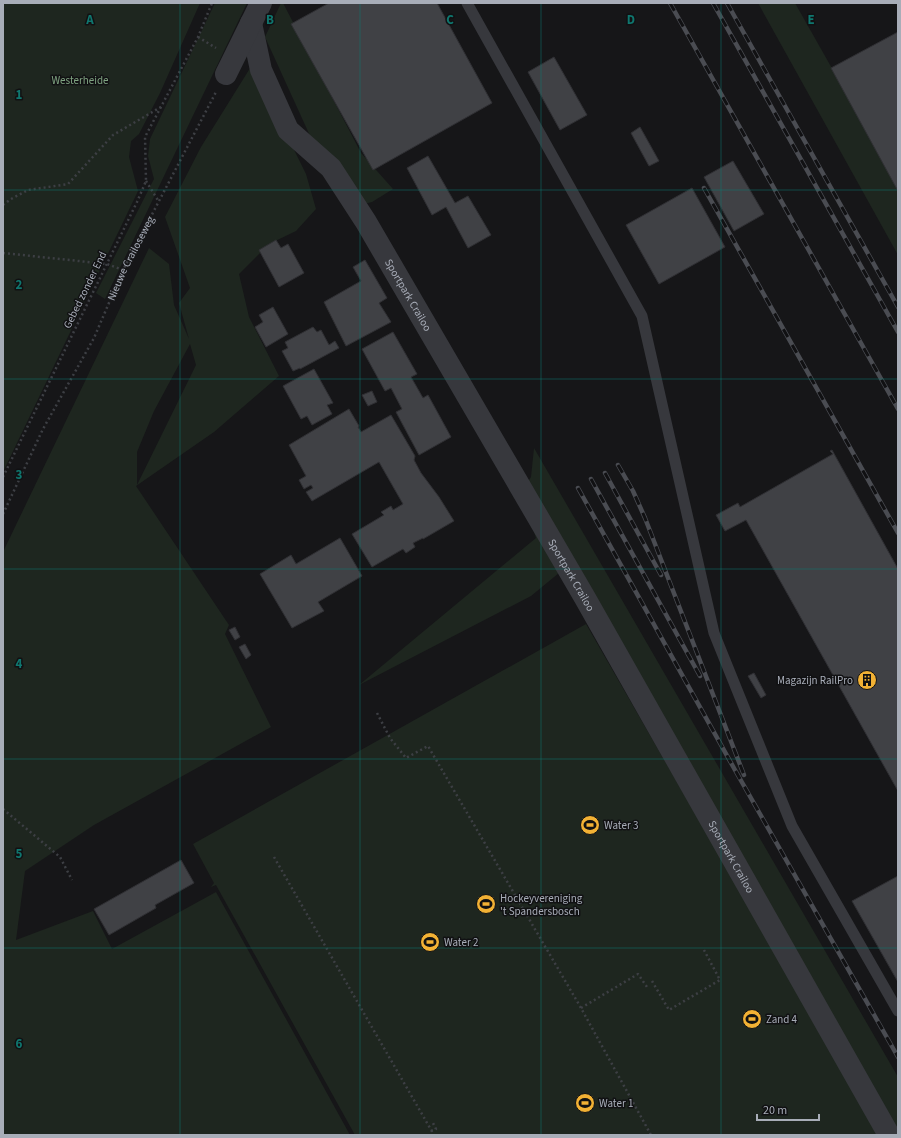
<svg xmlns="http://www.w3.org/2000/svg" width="901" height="1138" font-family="'Source Sans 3',sans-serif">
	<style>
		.green { fill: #1e261f; fill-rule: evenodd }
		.building { fill: #404145; stroke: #303034 }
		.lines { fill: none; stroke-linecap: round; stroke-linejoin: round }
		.path { stroke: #3d3f44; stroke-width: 2.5; stroke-dasharray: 2 3; stroke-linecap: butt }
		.lane { stroke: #37383d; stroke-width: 11 }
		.street { stroke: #37383d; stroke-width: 22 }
		.rail-casing { stroke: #4a4c52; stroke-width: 4.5 }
		.rail { stroke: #111113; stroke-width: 3; stroke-dasharray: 9; stroke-linecap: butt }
		.grid { fill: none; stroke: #0f766e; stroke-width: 1; stroke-opacity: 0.55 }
		.labels { text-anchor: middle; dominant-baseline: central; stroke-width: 3; stroke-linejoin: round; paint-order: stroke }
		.park-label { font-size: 11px; fill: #7fa381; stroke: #111113 }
		.street-label { font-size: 11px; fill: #a8adb8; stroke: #111113 }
		.poi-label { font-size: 11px; fill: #a8adb8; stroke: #111113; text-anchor: start }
		.grid-label { font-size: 13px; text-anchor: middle; font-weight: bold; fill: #0f766e; stroke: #111113; stroke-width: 3; stroke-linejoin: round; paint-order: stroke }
	</style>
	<rect width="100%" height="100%" fill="#161618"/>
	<g class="green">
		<polygon points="3,3 200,3 160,93 139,134 131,141 129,157 138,191 3,472"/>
		<polygon points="215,3 247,3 105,299 96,293 154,179 148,156 150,139"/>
		<polygon points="281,3 283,3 361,153 393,189 372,202 352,207 337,195 265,37"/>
		<polygon points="758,3 795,3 898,185 898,255"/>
		<path d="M252,65L306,174L316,209L296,231L269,244L239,274L249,317L279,376L214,432L136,486L229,625L225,634L271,727L94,825L25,871L16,940L93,911L112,949L216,892L350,1135H3V552L149,248L169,264L174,305L189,339L179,303L190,288L165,217L201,147ZM190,344L196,365L137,485V452L154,411Z"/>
		<polygon points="534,448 898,1077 898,1131 565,568 531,596 359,685 536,538 521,492 531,477"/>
		<polygon points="586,624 880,1135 355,1135 216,885 211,887 214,883 193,844"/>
	</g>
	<g class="building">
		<polygon points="329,3 437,3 492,103 373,170 291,24"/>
		<polygon points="898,32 898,191 831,68"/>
		<polygon points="554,57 587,115 560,130 528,72"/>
		<polygon points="640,127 659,161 649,166 631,133"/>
		<polygon points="428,156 455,203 468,196 491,235 468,248 446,207 432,215 407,168"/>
		<polygon points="733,161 764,214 734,231 704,177"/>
		<polygon points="692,188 725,247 659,284 626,225"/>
		<polygon points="276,240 281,248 288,244 304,273 279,287 259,250"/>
		<polygon points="365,260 387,298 379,303 391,322 346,346 324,302 361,281 353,267"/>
		<polygon points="273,307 288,334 266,347 255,327 263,322 259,315"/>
		<polygon points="313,327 317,332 321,330 329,345 335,341 339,348 300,369 300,368 293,371 282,351 288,348 285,342"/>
		<polygon points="393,332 417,374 411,377 423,398 428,395 451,437 419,455 396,412 402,409 391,388 385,391 362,349"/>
		<polygon points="314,369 333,403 327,405 332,414 312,425 307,416 301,419 283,386"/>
		<polygon points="372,391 377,402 368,406 362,395"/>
		<polygon points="349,409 359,426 358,427 361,432 391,415 415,456 414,460 421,473 439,497 454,521 423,539 423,538 413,543 415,547 406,553 403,549 372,567 352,534 384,515 381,512 391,506 393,510 403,504 379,462 312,501 306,492 313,488 311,485 304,489 299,480 306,476 289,445"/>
		<polygon points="832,450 898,569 898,791 746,520 725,531 716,515 738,503 740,507 833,454 830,451"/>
		<polygon points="340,538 362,576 318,602 324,611 292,628 260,574 291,555 296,564"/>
		<polygon points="235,627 240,637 235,640 229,630"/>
		<polygon points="245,644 251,655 246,659 239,647"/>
		<polygon points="754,673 766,695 761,698 748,676"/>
		<polygon points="181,860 194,883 155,905 156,908 109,935 94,909"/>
		<polygon points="898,876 898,982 852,901"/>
	</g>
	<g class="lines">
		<g class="path">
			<polyline points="198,37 216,48"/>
			<polyline points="146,181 159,202"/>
			<polyline points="3,205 11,199 28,190 68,184 113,135 161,107"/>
			<polyline points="3,253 107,264 123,270"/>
			<polyline points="3,477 137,202 146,181 145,137 198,37 212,3"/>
			<path id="s1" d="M3,514L43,429L94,338L123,270L216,92"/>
			<polyline points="377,713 390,738 406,758 428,746 581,1008 651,1135"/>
			<polyline points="3,809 60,857 72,880"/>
			<polyline points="274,857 434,1135"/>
			<polyline points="652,981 669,1010 720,980 704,950"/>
			<polyline points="581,1008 638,974 647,987"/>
			<polyline points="431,1131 436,1129 432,1121"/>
		</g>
		<polyline class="lane" points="467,3 642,316 714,633 792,826 898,1011"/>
		<g class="street">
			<path id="s2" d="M251,23L261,70L288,130L331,168L366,222L585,598L889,1135"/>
			<polyline points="226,74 261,3"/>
		</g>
		<defs>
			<g id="rail">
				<polyline points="670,3 898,409"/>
				<polyline points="713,3 898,332"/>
				<polyline points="727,3 898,307"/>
				<polyline points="704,188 898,533"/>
				<polyline points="618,465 633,491 645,518 744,775"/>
				<polyline points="605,473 661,575"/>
				<polyline points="591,479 700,676"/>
				<polyline points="578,488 735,770 898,1057"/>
			</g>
		</defs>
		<use href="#rail" class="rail-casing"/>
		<use href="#rail" class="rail"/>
	</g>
	<path class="grid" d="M180,3V1135M360,3V1135M541,3V1135M721,3V1135M3,190H898M3,379H898M3,569H898M3,759H898M3,948H898"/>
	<defs>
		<symbol id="building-disc" viewBox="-11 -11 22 22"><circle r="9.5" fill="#f2b134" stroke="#111113"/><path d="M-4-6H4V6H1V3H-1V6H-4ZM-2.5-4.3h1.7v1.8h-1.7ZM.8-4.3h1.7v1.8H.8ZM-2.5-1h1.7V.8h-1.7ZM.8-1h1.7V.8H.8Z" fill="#111"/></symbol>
		<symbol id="stadium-disc" viewBox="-11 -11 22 22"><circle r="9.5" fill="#f2b134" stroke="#111113"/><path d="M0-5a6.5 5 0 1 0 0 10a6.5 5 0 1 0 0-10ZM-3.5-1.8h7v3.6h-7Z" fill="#111"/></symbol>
	</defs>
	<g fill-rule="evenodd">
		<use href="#building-disc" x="856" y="669" width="22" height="22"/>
		<use href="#stadium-disc" x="579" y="814" width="22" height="22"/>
		<use href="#stadium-disc" x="475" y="893" width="22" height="22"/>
		<use href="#stadium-disc" x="419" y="931" width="22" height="22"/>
		<use href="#stadium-disc" x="741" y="1008" width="22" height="22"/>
		<use href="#stadium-disc" x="574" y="1092" width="22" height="22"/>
	</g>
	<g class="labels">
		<g class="park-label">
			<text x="80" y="80">Westerheide</text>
		</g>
		<g class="street-label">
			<text stroke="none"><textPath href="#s1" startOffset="286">Nieuwe Crailoseweg</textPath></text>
			<text transform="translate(85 290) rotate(-64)">Gebed zonder End</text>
			<text stroke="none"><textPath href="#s2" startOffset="320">Sportpark Crailoo</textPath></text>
			<text stroke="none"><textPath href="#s2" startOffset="644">Sportpark Crailoo</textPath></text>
			<text stroke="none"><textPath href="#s2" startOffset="968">Sportpark Crailoo</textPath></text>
		</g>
		<g class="poi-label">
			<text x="853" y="680" text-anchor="end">Magazijn RailPro</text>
			<text x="604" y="825">Water 3</text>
			<text x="500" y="898">Hockeyvereniging<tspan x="500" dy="13">'t Spandersbosch</tspan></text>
			<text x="444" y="942">Water 2</text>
			<text x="766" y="1019">Zand 4</text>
			<text x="599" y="1103">Water 1</text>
		</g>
	</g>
	<g class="grid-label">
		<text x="90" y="24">A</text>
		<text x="270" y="24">B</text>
		<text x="450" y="24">C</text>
		<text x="631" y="24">D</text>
		<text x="811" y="24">E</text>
		<text x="19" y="99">1</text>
		<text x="19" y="289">2</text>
		<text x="19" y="479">3</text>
		<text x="19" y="668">4</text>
		<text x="19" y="858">5</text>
		<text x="19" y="1048">6</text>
	</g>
	<rect width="901" height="1138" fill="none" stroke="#a8adb8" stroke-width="8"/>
	<path d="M757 1114v6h62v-6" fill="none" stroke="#a8adb8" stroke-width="2"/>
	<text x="763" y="1114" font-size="12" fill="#a8adb8" stroke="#111113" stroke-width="3" paint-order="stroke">20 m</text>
</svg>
